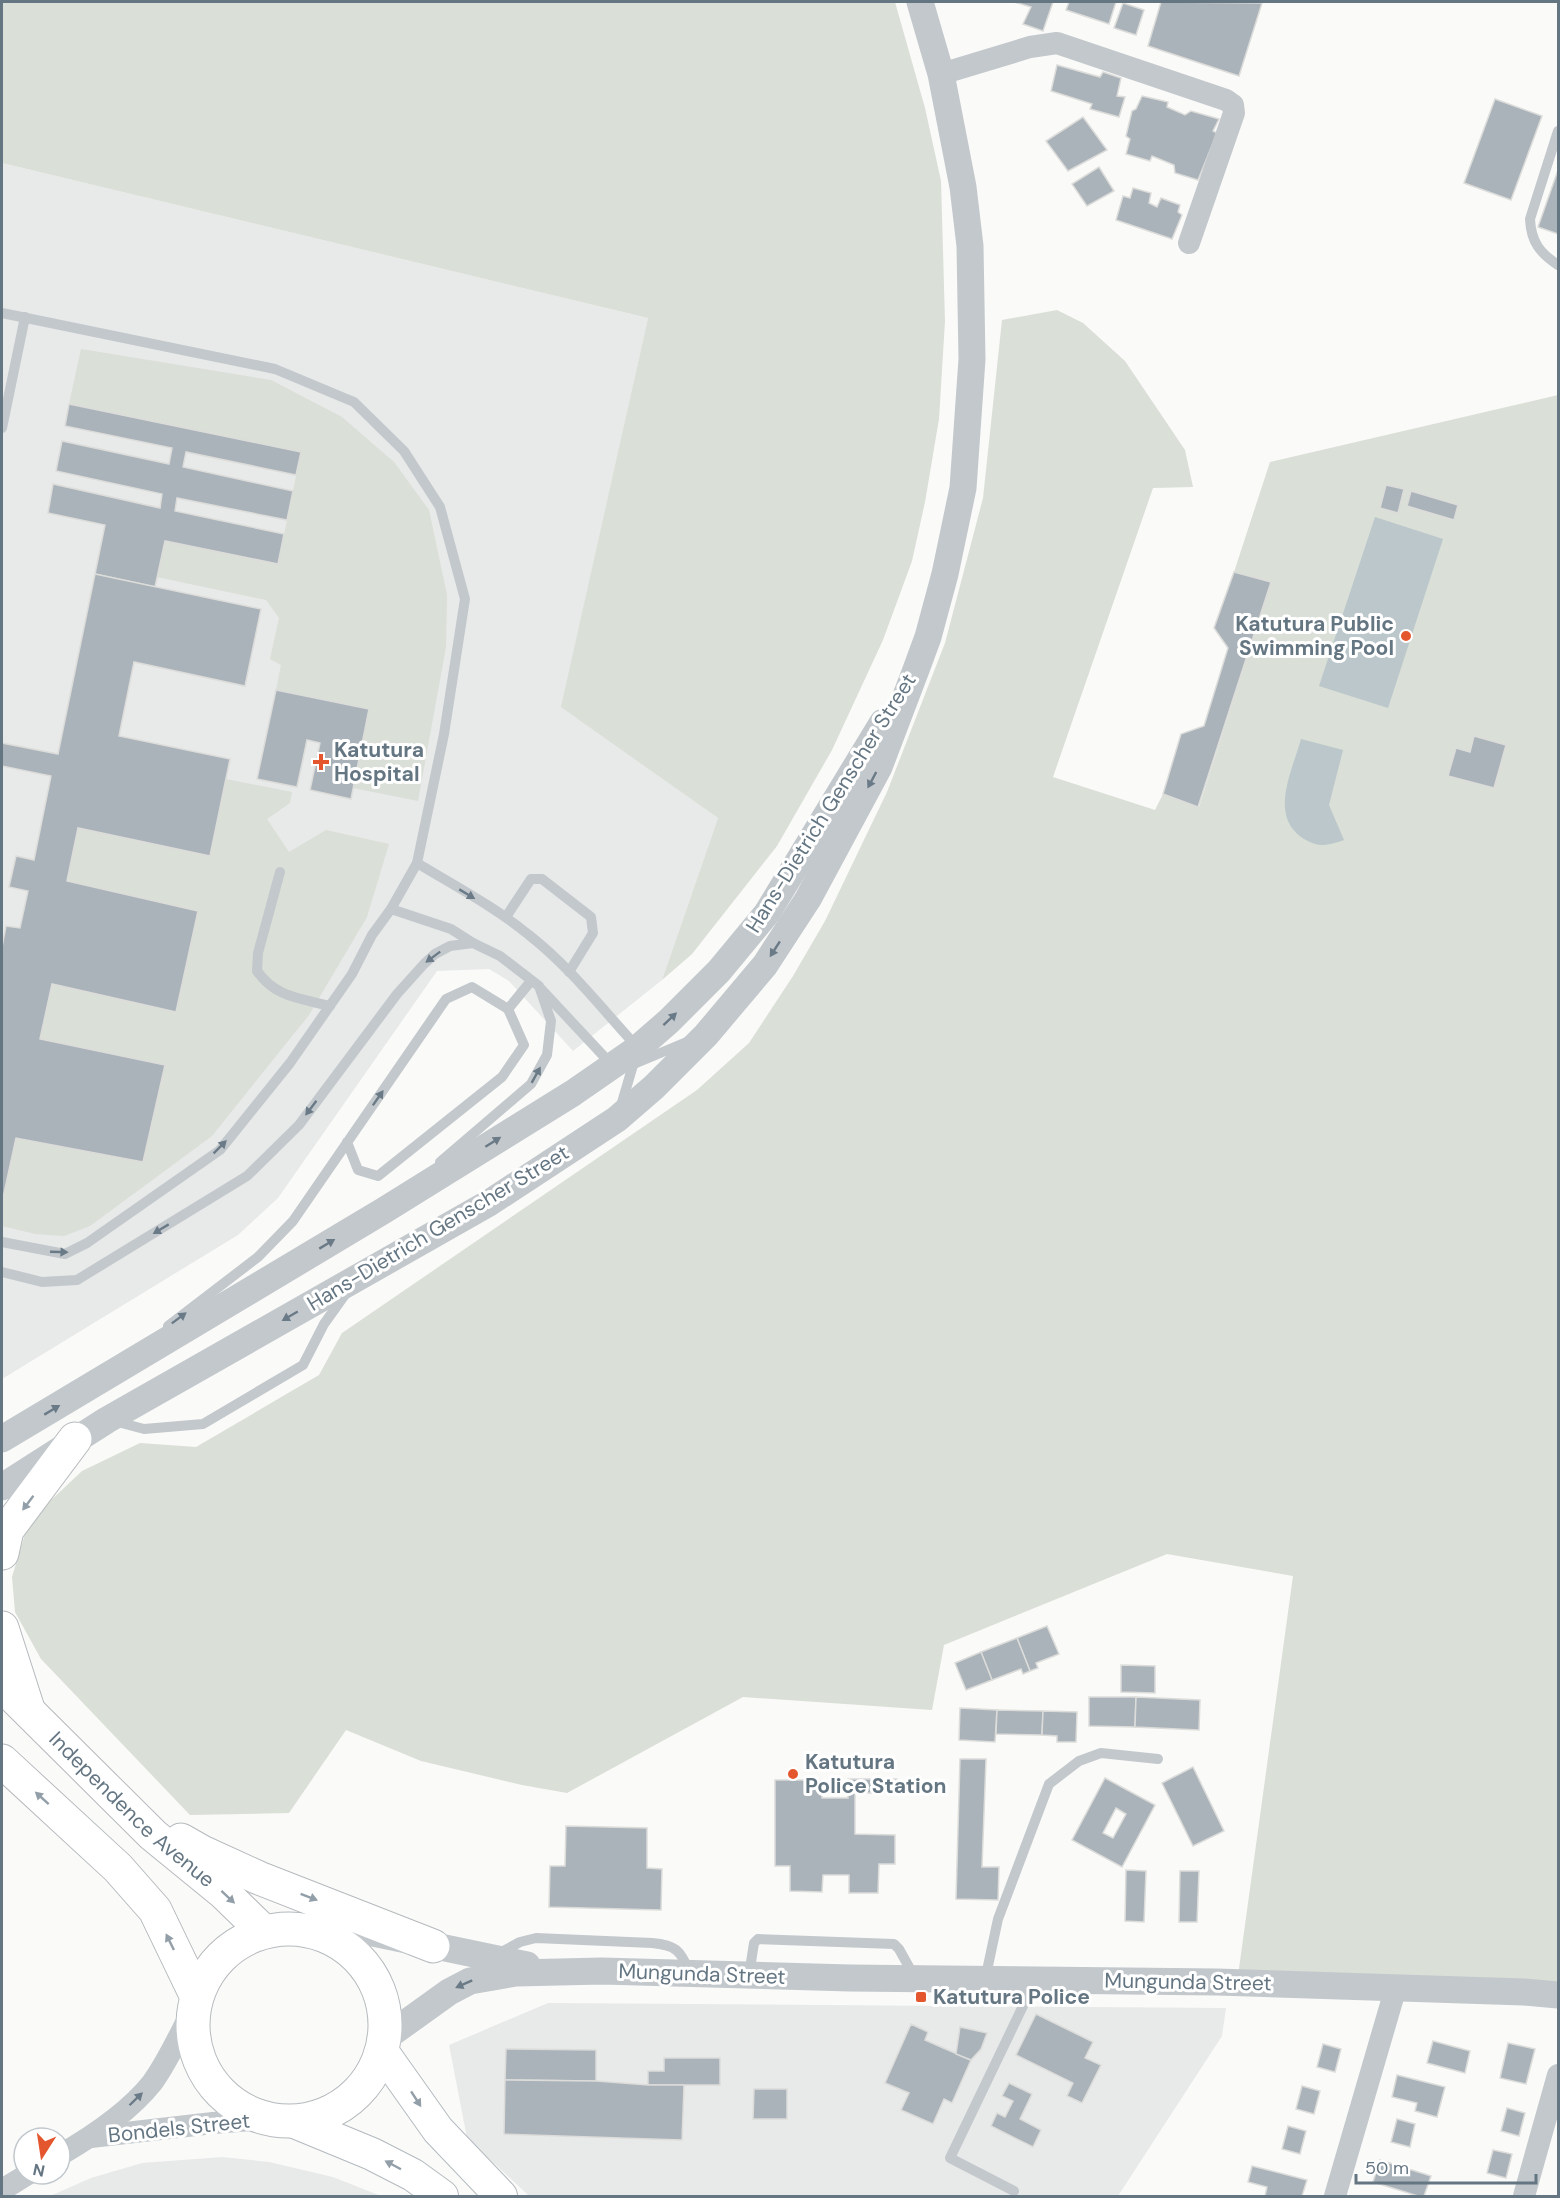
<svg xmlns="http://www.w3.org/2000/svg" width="1560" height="2198" font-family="'DM Sans',sans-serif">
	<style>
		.built { fill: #e8e9e9 }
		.green { fill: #dadfd7 }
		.water { fill: #bbc7cb }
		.building { fill: #aab3b9; stroke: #dcdcda; stroke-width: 1.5; fill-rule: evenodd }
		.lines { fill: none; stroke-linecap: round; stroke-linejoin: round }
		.secondary-casing { stroke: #b3babf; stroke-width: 34 }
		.primary-casing { stroke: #b5babe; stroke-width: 35 }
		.service { stroke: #c3c8cc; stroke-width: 10 }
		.minor { stroke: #c3c8cc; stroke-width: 22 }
		.tertiary { stroke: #c3c8cc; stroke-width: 27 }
		.secondary { stroke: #fff; stroke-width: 32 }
		.primary { stroke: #fff; stroke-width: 33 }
		.oneway { fill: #6a7a87 }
		.oneway2 { fill: #939fa8 }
		.poi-dot { fill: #e4572e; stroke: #fff; stroke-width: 2 }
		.labels { text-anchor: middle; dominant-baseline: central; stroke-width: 6; stroke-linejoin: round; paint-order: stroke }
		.poi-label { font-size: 21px; font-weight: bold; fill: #657683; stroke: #fff; text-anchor: start }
		.street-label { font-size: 21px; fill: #657683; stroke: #fff }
	</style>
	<rect width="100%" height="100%" fill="#fafaf8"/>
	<g class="built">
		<polygon points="2,163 648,318 562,706 718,818 662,980 573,1051 509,981 489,969 437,971 278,1198 238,1235 2,1379"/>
		<polygon points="548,2003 1226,2008 1222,2036 1118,2196 529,2196 467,2138 449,2045"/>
		<polygon points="222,2157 269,2162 333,2177 381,2196 50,2196 91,2178 142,2163"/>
	</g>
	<g class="green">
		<polygon points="2,2 895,2 925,108 941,181 945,321 939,419 925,502 912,561 883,640 832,750 777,846 692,954 662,980 718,818 561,707 648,318 2,163"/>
		<polygon points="1057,310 1083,323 1125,361 1185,450 1193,487 1153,488 1053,777 1155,810 1163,794 1199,807 1271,582 1234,572 1270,462 1558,395 1558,1995 1237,1983 1293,1576 1167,1554 944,1645 932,1710 743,1697 567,1793 522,1785 421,1761 346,1730 289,1813 190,1815 41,1659 15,1612 12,1577 25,1534 48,1503 82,1471 140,1443 196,1447 319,1375 342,1333 697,1090 749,1043 793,976 825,921 887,792 945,643 983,498 1002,320"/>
		<polygon points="81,349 271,380 342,417 394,462 429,510 447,595 446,647 418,801 353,788 369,709 276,690 281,665 270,659 279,618 266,600 157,577 165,541 278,564 301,452 69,404"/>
		<polygon points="226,779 292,792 290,803 267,819 289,852 326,830 389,844 367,917 309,1015 212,1136 90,1226 64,1236 35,1234 2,1226 2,1197 3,1197 52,984 176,1012 198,911 67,881 78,828 209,856"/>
	</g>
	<g class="water">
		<polygon points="1375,517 1443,539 1388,708 1319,686"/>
		<path d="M1301,739L1343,750L1329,805L1344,840C1327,846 1317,848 1301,837C1269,814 1293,769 1301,739Z"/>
	</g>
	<g class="building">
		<polygon points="1014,2 1053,2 1043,31 1023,24 1031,7"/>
		<polygon points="1069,2 1116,2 1109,24 1066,10"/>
		<polygon points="1161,2 1262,3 1239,76 1148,46"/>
		<polygon points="1123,3 1144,10 1136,35 1114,28"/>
		<polygon points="1057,65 1100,77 1103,72 1121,78 1117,96 1125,97 1119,117 1090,109 1092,104 1051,91"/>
		<polygon points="1142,96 1168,102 1167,107 1185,115 1191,111 1219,119 1213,131 1217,133 1198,180 1175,173 1174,165 1152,156 1150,161 1126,154 1130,139 1126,136 1132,111 1136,109"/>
		<polygon points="1495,99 1542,116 1511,200 1464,183"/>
		<polygon points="1083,117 1107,150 1068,171 1046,141"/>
		<polygon points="1099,167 1114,191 1087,206 1072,184"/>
		<polygon points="1558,170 1558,234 1538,227"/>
		<polygon points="1133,188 1151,193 1149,203 1157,207 1161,198 1180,205 1178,212 1182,215 1172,239 1116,220 1123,196 1130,198"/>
		<polygon points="69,404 301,452 296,475 186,452 183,467 293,491 287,520 177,498 175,511 284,534 278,564 165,541 155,587 95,574 105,525 48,513 53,484 160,508 162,494 56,471 62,441 169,464 172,448 65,426"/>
		<polygon points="1386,485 1404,489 1398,513 1380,508"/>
		<polygon points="1411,491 1458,505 1454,520 1407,506"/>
		<polygon points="1234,572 1271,582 1198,807 1163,794 1181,734 1204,726 1228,648 1214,628"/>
		<polygon points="95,574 261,609 245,686 134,662 119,736 230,759 210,856 78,828 67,881 198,911 176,1012 52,984 40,1039 165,1065 143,1162 16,1138 3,1198 2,1197 2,947 6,926 20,928 28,891 9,887 16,856 34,860 51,776 2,766 2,743 58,754"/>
		<polygon points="276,690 369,709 351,799 310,790 320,743 307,740 297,787 257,779"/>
		<polygon points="1474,736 1506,745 1494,788 1448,776 1456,748 1470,752"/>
		<polygon points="1047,1626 1059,1654 1036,1663 1038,1668 1030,1671 1017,1638"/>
		<polygon points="1017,1638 1030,1671 1023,1674 1021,1669 992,1680 981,1652"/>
		<polygon points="981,1652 992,1680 966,1690 955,1663"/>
		<polygon points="1121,1665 1155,1666 1155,1693 1121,1692"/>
		<polygon points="1089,1697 1136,1697 1135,1727 1089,1726"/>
		<polygon points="1136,1697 1200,1700 1199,1730 1135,1727"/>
		<polygon points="960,1708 997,1710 995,1742 959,1740"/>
		<polygon points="997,1710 1043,1711 1042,1735 996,1734"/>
		<polygon points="1043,1711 1077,1712 1076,1742 1057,1742 1057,1736 1042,1735"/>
		<polygon points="960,1759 986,1759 982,1867 999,1867 998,1900 956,1899"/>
		<polygon points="1193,1767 1224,1831 1193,1846 1162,1783"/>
		<path d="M1105,1778L1155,1805L1122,1867L1072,1840ZM1116,1808L1126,1814L1113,1838L1103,1833Z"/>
		<polygon points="848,1779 897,1779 897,1793 855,1793 855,1834 895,1835 895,1864 879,1864 878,1893 849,1893 849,1875 823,1875 822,1892 790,1891 790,1866 775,1866 775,1780 822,1780 822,1798 848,1798"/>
		<polygon points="566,1826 647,1828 647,1868 662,1869 661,1910 549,1907 550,1866 565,1866"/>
		<polygon points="1126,1870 1146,1871 1144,1922 1125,1921"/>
		<polygon points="1180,1871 1199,1871 1197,1922 1179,1922"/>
		<polygon points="1036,2014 1093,2042 1085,2058 1101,2065 1082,2103 1067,2096 1073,2083 1016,2055"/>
		<polygon points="911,2024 928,2032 925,2040 971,2060 952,2103 944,2099 933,2124 901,2110 909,2093 885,2083"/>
		<polygon points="960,2027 987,2033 981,2049 971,2060 956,2054"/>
		<polygon points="1433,2041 1470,2051 1465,2073 1427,2063"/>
		<polygon points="1508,2043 1535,2049 1526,2084 1500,2078"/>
		<polygon points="1323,2044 1341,2049 1335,2072 1317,2067"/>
		<polygon points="506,2049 596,2050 596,2081 505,2080"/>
		<polygon points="664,2058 720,2058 720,2085 648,2085 648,2071 664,2071"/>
		<polygon points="1397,2075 1445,2087 1437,2117 1415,2111 1417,2103 1392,2097"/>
		<polygon points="505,2080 596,2081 648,2085 684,2085 682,2140 504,2134"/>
		<polygon points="1009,2083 1032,2094 1020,2119 1041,2130 1033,2147 991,2126 997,2113 1005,2117 1013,2101 1002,2096"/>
		<polygon points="1302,2086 1320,2091 1314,2114 1296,2109"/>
		<polygon points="754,2089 787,2089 787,2119 753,2119"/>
		<polygon points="1507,2108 1525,2113 1519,2136 1501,2131"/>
		<polygon points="1397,2119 1415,2124 1410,2147 1391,2142"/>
		<polygon points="1288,2126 1306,2131 1300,2154 1282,2149"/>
		<polygon points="1493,2150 1512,2154 1506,2178 1487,2173"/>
		<polygon points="1380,2160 1431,2176 1424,2196 1418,2196 1373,2182"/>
		<polygon points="1252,2166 1307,2180 1302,2196 1265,2196 1267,2187 1248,2182"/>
	</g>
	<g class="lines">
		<defs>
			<g id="secondary">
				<polyline points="382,2051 438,2130 501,2196"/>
				<polyline points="292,2121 372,2154 413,2175 442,2196"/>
			</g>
			<g id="primary">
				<polyline points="2,1553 7,1530 75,1439"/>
				<polyline points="2,1628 28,1709"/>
				<path id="s1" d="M2,1685L153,1835L224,1893L264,1932"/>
				<polyline points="2,1761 118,1868 155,1910 196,1995"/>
				<polyline points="181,1840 202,1852 259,1878 433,1946"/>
				<circle cx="289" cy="2025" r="96"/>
			</g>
		</defs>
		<use href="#secondary" class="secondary-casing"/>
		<use href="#primary" class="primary-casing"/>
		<g class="service">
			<path d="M1558,131L1530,219C1531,242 1540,253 1558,265"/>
			<polyline points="2,313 275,369 354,402 404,451 440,507 465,599 444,734 417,863 391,909 372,935 352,974 290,1063 220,1150 87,1243 65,1254 2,1242"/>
			<polyline points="2,428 25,317"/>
			<path d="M417,863C455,886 495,907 529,935C570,967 603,1010 638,1048L621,1106"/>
			<path d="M280,872L258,953L257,971C276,998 300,998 330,1006"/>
			<polyline points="391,909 451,929 473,943"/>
			<polyline points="506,917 531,879 542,879 591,917 593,933 569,972"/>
			<polyline points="541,989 612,1065"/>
			<polyline points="508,1009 531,981"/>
			<polyline points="634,1064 689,1041"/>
			<polyline points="2,1272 42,1282 77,1280 247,1176 299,1125 397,994 424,964 435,954 450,946 473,943 500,956 539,986 551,1021 547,1055 531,1084 440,1162"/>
			<polyline points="168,1326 258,1257 293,1221 446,999 472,987 508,1009 524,1045 502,1077 378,1176 358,1170 347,1142"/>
			<polyline points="114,1421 144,1429 203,1424 303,1365 324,1324 344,1296"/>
			<path d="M498,1954L520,1942L536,1938L652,1943C675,1945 681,1950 689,1972"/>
			<polyline points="749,1975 754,1943 758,1939 894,1944 899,1949 914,1976"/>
			<polyline points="985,1980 998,1919 1049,1784 1079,1761 1101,1753 1158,1759"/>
			<polyline points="1014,2191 950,2158 1035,1981"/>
		</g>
		<g class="minor">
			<polyline points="941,74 1030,47 1057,43 1226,100 1233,105 1234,113 1189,243"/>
			<polyline points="91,2137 213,2123 267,2119"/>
			<path d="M60,2155C93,2136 128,2113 152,2083C168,2061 180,2034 193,2009"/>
			<polyline points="2,2190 28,2174"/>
			<polyline points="1335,2196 1396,1987"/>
			<polyline points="1524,2196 1558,2075"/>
		</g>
		<g class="tertiary">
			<polyline points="2,1439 383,1211 573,1093 638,1048 669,1021 719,971 767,913 883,722"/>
			<polyline points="2,1487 107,1420 489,1203 617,1119 654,1087 706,1035 765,965 808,899 879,767 917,667 928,637 945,574 963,488 972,359 970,246 963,187 941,74 920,2"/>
			<polyline points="300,1929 373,1933 527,1965"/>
			<polyline points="385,2038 449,1992 470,1981 516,1973 602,1971 850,1978 1217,1982 1524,1992 1558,1995"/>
		</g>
		<use href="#secondary" class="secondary"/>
		<use href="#primary" class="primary"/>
	</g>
	<defs><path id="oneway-solid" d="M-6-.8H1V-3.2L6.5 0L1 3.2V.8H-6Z" transform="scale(1.5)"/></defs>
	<g class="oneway">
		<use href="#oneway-solid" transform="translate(872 780) rotate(118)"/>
		<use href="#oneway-solid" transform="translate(467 894) rotate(31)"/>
		<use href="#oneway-solid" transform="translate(775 949) rotate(123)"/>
		<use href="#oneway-solid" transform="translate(433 957) rotate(143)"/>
		<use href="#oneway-solid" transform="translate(670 1019) rotate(-43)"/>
		<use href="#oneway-solid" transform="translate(536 1075) rotate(-61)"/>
		<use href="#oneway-solid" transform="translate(378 1098) rotate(-55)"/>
		<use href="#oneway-solid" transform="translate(311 1108) rotate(127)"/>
		<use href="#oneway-solid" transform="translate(493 1142) rotate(-32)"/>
		<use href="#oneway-solid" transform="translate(220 1147) rotate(-45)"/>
		<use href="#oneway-solid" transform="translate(161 1229) rotate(149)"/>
		<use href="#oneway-solid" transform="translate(327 1244) rotate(-31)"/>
		<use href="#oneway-solid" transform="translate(59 1252) rotate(2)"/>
		<use href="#oneway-solid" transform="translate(290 1316) rotate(150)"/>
		<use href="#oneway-solid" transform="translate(179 1318) rotate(-37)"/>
		<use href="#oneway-solid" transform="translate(52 1410) rotate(-31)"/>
		<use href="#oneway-solid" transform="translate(464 1984) rotate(156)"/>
		<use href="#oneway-solid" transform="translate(136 2099) rotate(-44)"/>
	</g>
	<g class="oneway2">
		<use href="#oneway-solid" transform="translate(28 1503) rotate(127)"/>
		<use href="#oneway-solid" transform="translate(42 1798) rotate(-138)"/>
		<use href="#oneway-solid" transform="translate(228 1897) rotate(43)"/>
		<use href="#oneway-solid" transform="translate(309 1897) rotate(21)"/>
		<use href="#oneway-solid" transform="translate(170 1942) rotate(-116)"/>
		<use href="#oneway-solid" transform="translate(416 2099) rotate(57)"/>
		<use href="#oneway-solid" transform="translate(393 2165) rotate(-152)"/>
	</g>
	<g class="poi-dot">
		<circle cx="1406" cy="636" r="6"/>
		<path d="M318 753h6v6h6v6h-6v6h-6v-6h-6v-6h6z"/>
		<circle cx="793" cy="1774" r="6"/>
		<rect x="915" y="1991" width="12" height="12" rx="3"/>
	</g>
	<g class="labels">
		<g class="poi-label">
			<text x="1394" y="624" text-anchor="end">Katutura Public<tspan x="1394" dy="24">Swimming Pool</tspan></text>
			<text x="334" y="750">Katutura<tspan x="334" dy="24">Hospital</tspan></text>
			<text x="805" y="1762">Katutura<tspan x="805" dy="24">Police Station</tspan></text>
			<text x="933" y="1997">Katutura Police</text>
		</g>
		<g class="street-label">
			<text transform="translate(831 803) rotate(-58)">Hans-Dietrich Genscher Street</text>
			<text transform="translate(438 1228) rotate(-31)">Hans-Dietrich Genscher Street</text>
			<text stroke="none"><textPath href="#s1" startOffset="180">Independence Avenue</textPath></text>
			<text transform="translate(702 1974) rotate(2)">Mungunda Street</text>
			<text transform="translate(1188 1982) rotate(1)">Mungunda Street</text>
			<text transform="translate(179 2128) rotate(-6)">Bondels Street</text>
		</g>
	</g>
	<rect width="1560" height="2198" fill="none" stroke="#657683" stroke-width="6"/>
	<g transform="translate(42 2156) rotate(192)"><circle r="28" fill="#ffffff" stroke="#c1c8cd" stroke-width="1.5"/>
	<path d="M0-4.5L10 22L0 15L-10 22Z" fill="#e4572e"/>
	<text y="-9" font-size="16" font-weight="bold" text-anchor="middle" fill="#657683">N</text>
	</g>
	<path d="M1356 2174v9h180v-9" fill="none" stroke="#657683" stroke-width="3"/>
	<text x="1365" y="2174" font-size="18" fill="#657683" stroke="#ffffff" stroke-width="4.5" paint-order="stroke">50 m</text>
</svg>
